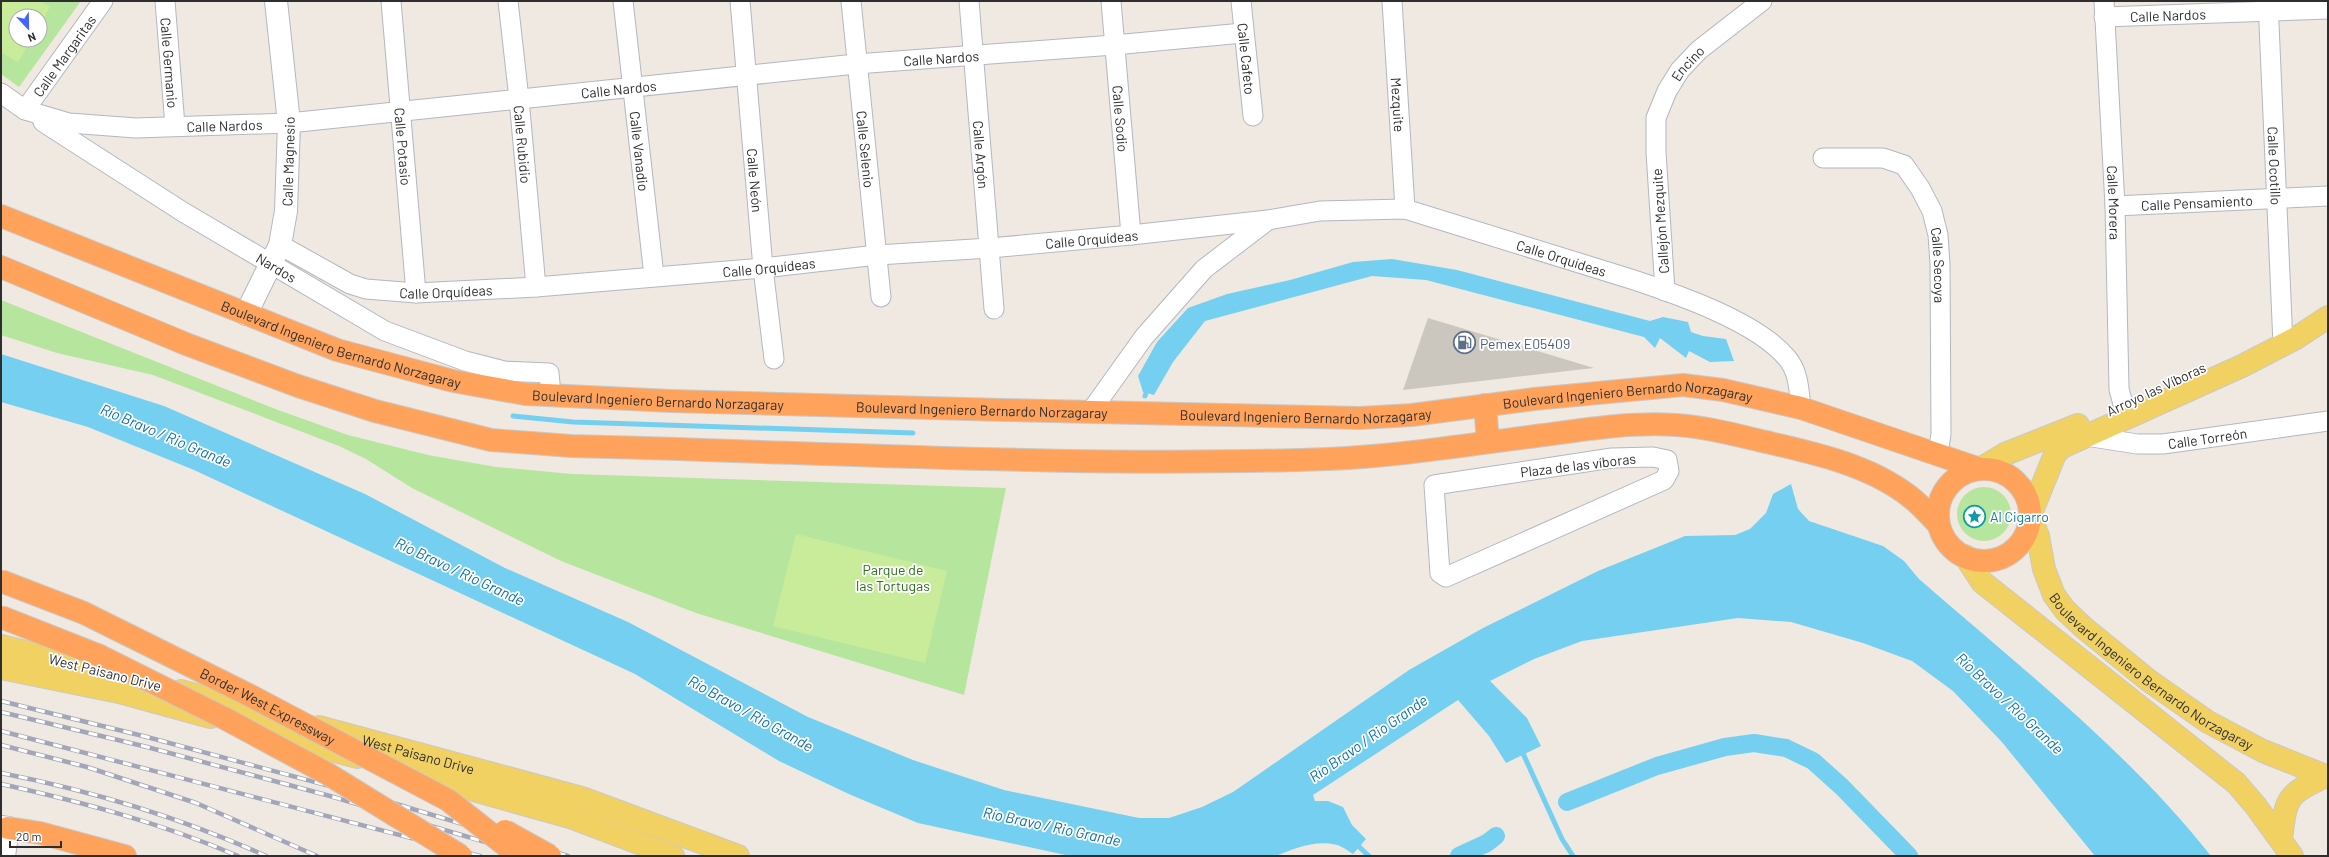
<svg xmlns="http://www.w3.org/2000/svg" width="2329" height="857" font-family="Barlow,sans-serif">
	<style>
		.green { fill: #b6e59e; fill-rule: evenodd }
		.pitch { fill: #c9ec9a }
		.water { fill: #75cff0 }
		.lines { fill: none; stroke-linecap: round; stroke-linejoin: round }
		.stream { stroke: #75cff0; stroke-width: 5 }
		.canal { stroke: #75cff0; stroke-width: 18 }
		.building { fill: #cbc7bf }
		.street-casing { stroke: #b4b7c1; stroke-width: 21 }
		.secondary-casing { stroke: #b4b7c1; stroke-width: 24 }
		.primary-casing { stroke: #c9c9c9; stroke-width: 24 }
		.highway-casing { stroke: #c9c9c9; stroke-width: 24 }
		.street { stroke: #fff; stroke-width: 19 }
		.secondary { stroke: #fff; stroke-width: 22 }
		.primary { stroke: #f2d163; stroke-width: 22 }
		.highway { stroke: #ffa35c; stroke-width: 22 }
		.rail-casing { stroke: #a3a6b8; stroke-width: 4.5 }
		.rail { stroke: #fff; stroke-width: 3; stroke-dasharray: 9; stroke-linecap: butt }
		.highway-bridge-casing { stroke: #c9c9c9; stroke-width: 24; stroke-linecap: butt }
		.highway-bridge { stroke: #ffa35c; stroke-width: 22 }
		.labels { text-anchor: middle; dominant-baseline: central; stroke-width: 3.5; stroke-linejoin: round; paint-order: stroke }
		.street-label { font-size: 14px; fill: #2e2e2e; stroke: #fff }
		.service-label { font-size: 14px; fill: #4e5e75; stroke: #fff; text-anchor: start }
		.culture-label { font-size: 14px; fill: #0d838f; stroke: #fff; text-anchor: start }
		.park-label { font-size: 14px; fill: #2c6e1b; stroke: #fff }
		.water-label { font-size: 15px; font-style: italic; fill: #0d6fa3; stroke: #fff }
	</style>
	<rect width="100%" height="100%" fill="#efe9e1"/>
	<g class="green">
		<path d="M1,1H81L19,87L1,74ZM16,16H40V40H16Z"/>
		<polygon points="1,300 278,410 348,435 428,455 496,467 572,474 1006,488 964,695 696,613 561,561 412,488 366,459 339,446 153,375 57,353 1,335"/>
		<circle cx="1984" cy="514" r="27"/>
	</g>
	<g class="pitch">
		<polygon points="1,1 41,1 50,7 40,24 40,16 16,16 16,40 31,40 18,62 1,52"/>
		<polygon points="796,534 947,571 925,663 773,626"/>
	</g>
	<g class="water">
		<polygon points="1392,259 1457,270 1650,321 1663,317 1688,322 1691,332 1703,336 1726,339 1734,361 1710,362 1689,351 1686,358 1660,338 1655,348 1644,337 1426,280 1372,276 1205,321 1173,362 1154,395 1143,392 1138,376 1157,342 1188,308 1227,294 1290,280 1353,262"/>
		<path d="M1,354L164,406L365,494L505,568L628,622L808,717L913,760L1004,790L1139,818H1169L1202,807L1233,792L1409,670L1483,628L1598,571L1685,536L1735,535L1750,529L1766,513L1773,494L1791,484L1798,509L1809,521L1883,546L1904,561L1919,579C2020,667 2128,751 2211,856H2095L2001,741L1953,691L1912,661L1863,643L1791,622L1738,618L1582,641L1534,659L1490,681L1527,718L1541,746L1506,763L1489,736L1458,700L1313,795L1315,801H1328L1343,807L1352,825L1366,839L1353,854C1348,851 1342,846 1337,845C1316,839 1294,849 1275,856H1070L918,823L851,795L779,761L635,674L194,470L88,427L1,402Z"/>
	</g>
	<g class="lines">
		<g class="stream">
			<polyline points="1145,396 1148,387"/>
			<polyline points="513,416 573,422 913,433"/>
			<polyline points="1521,749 1562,839 1573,856"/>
			<polyline points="1355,843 1369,856"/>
		</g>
		<g class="canal">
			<polyline points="1567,802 1657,766 1725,747 1754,743 1786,748 1813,761 1842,787 1909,856"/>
			<polyline points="1459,856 1487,843 1496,836"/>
		</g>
	</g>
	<polygon class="building" points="1428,318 1594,368 1403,390"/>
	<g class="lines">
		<defs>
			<g id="street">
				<path id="s1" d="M165,1L175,126"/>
				<path id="s2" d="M391,1L416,293"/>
				<path id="s3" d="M508,1L519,99L536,287"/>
				<path id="s4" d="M623,1L654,276"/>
				<path id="s5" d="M740,1L763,268L774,359"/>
				<path id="s6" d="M851,1L881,297"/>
				<path id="s7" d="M969,1L994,309"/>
				<path id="s8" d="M1111,1L1131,235"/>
				<path id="s9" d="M1241,1L1253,116"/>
				<path id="s10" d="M1392,1L1405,209"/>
				<path id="s11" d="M2104,1L2115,206L2119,389L2123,404"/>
				<path id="s12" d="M2268,1L2283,344"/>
				<path id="s13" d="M2104,17L2328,9"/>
				<path id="s14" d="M1,93L25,110L69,123L136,128L289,123L856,64L1114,45L1243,33"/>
				<path id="s15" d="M25,110L103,1"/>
				<path id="s16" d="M43,122L183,212L385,331L465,361L504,371L549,373L551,394"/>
				<path id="s17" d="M1823,158H1883L1904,165L1920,188L1932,211L1938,235L1940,264L1941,434L1938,454"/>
				<path id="s18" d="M2115,206L2328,196"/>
				<path id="s19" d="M280,245L350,284L366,289L416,293L536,287L763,268L877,255L990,248L1131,235L1268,220"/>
				<path id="s20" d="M1665,291L1656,152V118L1667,91L1680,70L1699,50L1762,1"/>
				<path id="s21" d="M1091,411L1144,337L1204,269L1268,220L1320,211L1405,209L1634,280C1679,295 1757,322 1787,358C1799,372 1799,391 1801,408"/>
				<path id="s22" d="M2084,432L2086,436L2137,444H2163L2328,421"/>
				<polygon points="1653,457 1667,460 1669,471 1664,480 1446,577 1440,573 1434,485 1612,458"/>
			</g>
			<g id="secondary">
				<path id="s23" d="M246,314L280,245L286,211L289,123L276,1"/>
				<polyline points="1,827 8,828 4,856"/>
			</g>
			<g id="primary">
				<path id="s24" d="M2328,317L2296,338L2242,366L2062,447L2055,454L2030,516L2038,536L2044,569L2054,595L2065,610L2083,627L2148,680L2208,722L2263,751L2328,777"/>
				<polyline points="1980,469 2005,454 2078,425"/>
				<polyline points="1965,556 1982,582 2236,783 2255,805 2292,856"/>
				<polyline points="1,646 138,680"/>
				<polyline points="1,668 119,692 210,717"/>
				<polyline points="181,691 283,718"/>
				<path id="s25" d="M319,727L582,798L738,856"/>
				<polyline points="253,729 357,757"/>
				<polyline points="399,769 573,818 673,856"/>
				<path d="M2281,840C2286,797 2286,795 2326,776"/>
			</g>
			<g id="highway">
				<path id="s26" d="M1,216L337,350L453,381L525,394L671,401L1003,410L1360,418L1412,415L1534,399L1683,385L1723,390L1801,408L1980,469"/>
				<path d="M1,267L186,344L298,386L375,411L491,440L571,446C823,452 1076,468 1328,459C1400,456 1472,444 1544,435C1587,429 1632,422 1676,425C1707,427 1736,435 1766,442C1814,453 1869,465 1909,496C1920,504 1929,515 1939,525"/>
				<polyline points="1485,405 1488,442"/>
				<circle cx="1984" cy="515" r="46"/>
				<polyline points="8,828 40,833 125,856"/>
			</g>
		</defs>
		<use href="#street" class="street-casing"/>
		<use href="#secondary" class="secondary-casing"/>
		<use href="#primary" class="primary-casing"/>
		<use href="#highway" class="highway-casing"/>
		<use href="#street" class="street"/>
		<use href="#secondary" class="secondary"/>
		<use href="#primary" class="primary"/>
		<use href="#highway" class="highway"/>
		<defs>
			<g id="rail">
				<polyline points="1,701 147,737 393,803 568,856"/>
				<polyline points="1,712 147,747 330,796 532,856"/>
				<polyline points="1,731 480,856"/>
				<polyline points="1,745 87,767 196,803 317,856"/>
				<path d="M1,773C92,791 182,818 266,856"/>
				<path d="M1,784C82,802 161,823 238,856"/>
			</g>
		</defs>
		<use href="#rail" class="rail-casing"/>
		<use href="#rail" class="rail"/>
		<defs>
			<g id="highway-bridge">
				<path id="s27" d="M1,581L84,613L249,695L448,800L519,856"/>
				<polyline points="1,617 100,656 224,718 328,774 461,856"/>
				<polyline points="505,831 550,856"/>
			</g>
		</defs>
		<use href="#highway-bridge" class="highway-bridge-casing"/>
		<use href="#highway-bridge" class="highway-bridge"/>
	</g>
	<defs>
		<symbol id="fuel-ring" viewBox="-11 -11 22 22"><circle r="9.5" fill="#fff" stroke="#5c6f8a" stroke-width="1.5"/><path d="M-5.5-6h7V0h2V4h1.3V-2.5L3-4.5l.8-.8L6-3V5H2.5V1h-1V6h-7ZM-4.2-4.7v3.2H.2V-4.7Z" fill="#5c6f8a"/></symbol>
		<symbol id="sight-ring" viewBox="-11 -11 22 22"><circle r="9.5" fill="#fff" stroke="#0f9aa8" stroke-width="1.5"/><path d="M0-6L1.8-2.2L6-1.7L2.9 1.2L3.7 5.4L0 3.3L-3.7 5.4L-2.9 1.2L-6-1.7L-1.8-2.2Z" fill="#0f9aa8"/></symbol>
	</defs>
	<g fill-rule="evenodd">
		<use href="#fuel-ring" x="1452" y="330" width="25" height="25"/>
		<use href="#sight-ring" x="1962" y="504" width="25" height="25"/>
	</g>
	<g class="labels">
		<g class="street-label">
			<text stroke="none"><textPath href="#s13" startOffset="64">Calle Nardos</textPath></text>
			<text stroke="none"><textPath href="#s15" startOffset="67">Calle Margaritas</textPath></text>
			<text stroke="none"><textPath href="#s9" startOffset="58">Calle Cafeto</textPath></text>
			<text stroke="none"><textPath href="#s14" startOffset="951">Calle Nardos</textPath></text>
			<text stroke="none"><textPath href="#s1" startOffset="62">Calle Germanio</textPath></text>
			<text stroke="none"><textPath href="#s20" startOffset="237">Encino</textPath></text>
			<text stroke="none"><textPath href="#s14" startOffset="627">Calle Nardos</textPath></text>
			<text stroke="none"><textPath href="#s10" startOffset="104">Mezquite</textPath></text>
			<text stroke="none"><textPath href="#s8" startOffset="118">Calle Sodio</textPath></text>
			<text stroke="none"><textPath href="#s14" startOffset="231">Calle Nardos</textPath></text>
			<text stroke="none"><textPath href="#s3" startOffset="144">Calle Rubidio</textPath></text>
			<text stroke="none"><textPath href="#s2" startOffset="146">Calle Potasio</textPath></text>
			<text stroke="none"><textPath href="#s6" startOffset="149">Calle Selenio</textPath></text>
			<text stroke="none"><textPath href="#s4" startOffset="151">Calle Vanadio</textPath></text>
			<text stroke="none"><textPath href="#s7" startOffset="154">Calle Argón</textPath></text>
			<text stroke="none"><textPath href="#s23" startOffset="161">Calle Magnesio</textPath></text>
			<text stroke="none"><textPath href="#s12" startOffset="165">Calle Ocotillo</textPath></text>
			<text stroke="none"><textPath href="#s5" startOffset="180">Calle Neón</textPath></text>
			<text stroke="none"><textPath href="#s18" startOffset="82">Calle Pensamiento</textPath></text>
			<text stroke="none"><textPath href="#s11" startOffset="202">Calle Morera</textPath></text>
			<text transform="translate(1660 221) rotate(-94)">Callejón Mezquite</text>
			<text stroke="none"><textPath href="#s19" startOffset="825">Calle Orquídeas</textPath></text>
			<text stroke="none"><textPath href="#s21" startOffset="564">Calle Orquídeas</textPath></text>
			<text stroke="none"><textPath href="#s17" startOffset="191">Calle Secoya</textPath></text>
			<text stroke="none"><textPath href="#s19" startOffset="501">Calle Orquídeas</textPath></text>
			<text stroke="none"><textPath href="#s16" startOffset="275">Nardos</textPath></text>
			<text stroke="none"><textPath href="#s19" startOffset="177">Calle Orquídeas</textPath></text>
			<text stroke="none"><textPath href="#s26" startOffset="364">Boulevard Ingeniero Bernardo Norzagaray</textPath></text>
			<text transform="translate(2156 389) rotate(-25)">Arroyo las Víboras</text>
			<text stroke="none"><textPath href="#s26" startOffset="688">Boulevard Ingeniero Bernardo Norzagaray</textPath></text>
			<text stroke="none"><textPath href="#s26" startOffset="1660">Boulevard Ingeniero Bernardo Norzagaray</textPath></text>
			<text stroke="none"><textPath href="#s26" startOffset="1012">Boulevard Ingeniero Bernardo Norzagaray</textPath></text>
			<text stroke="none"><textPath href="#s26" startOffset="1336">Boulevard Ingeniero Bernardo Norzagaray</textPath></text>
			<text stroke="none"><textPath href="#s22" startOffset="127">Calle Torreón</textPath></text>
			<text transform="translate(1578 465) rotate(-7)">Plaza de las víboras</text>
			<text stroke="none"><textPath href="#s24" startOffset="581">Boulevard Ingeniero Bernardo Norzagaray</textPath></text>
			<text transform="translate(105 672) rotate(14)">West Paisano Drive</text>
			<text stroke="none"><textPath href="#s27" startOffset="295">Border West Expressway</textPath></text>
			<text stroke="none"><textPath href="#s25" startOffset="103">West Paisano Drive</textPath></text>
		</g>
		<g class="service-label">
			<text x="1480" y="343">Pemex E05409</text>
		</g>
		<g class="culture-label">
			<text x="1990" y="516">Al Cigarro</text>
		</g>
		<g class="park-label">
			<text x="893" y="569">Parque de<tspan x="893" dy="16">las Tortugas</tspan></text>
		</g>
		<g class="water-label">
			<text transform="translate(166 435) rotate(23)">Río Bravo / Rio Grande</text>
			<text transform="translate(460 571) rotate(25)">Río Bravo / Rio Grande</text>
			<text transform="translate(2010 703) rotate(43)">Río Bravo / Rio Grande</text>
			<text transform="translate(751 713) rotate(29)">Río Bravo / Rio Grande</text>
			<text transform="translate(1368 738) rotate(-35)">Río Bravo / Rio Grande</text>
			<text transform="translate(1052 826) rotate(12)">Río Bravo / Rio Grande</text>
		</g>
	</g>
	<rect width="2329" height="857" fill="none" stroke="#2e2e2e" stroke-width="4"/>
	<g transform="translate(28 28) rotate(158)"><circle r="19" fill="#ffffff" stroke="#ababab"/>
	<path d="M0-3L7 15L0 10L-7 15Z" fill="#4264fb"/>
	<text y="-6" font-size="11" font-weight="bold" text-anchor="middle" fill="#2e2e2e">N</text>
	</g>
	<path d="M10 841v6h51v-6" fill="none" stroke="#2e2e2e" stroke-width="2"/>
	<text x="16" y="841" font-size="12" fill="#2e2e2e" stroke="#ffffff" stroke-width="3" paint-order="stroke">20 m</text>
</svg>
